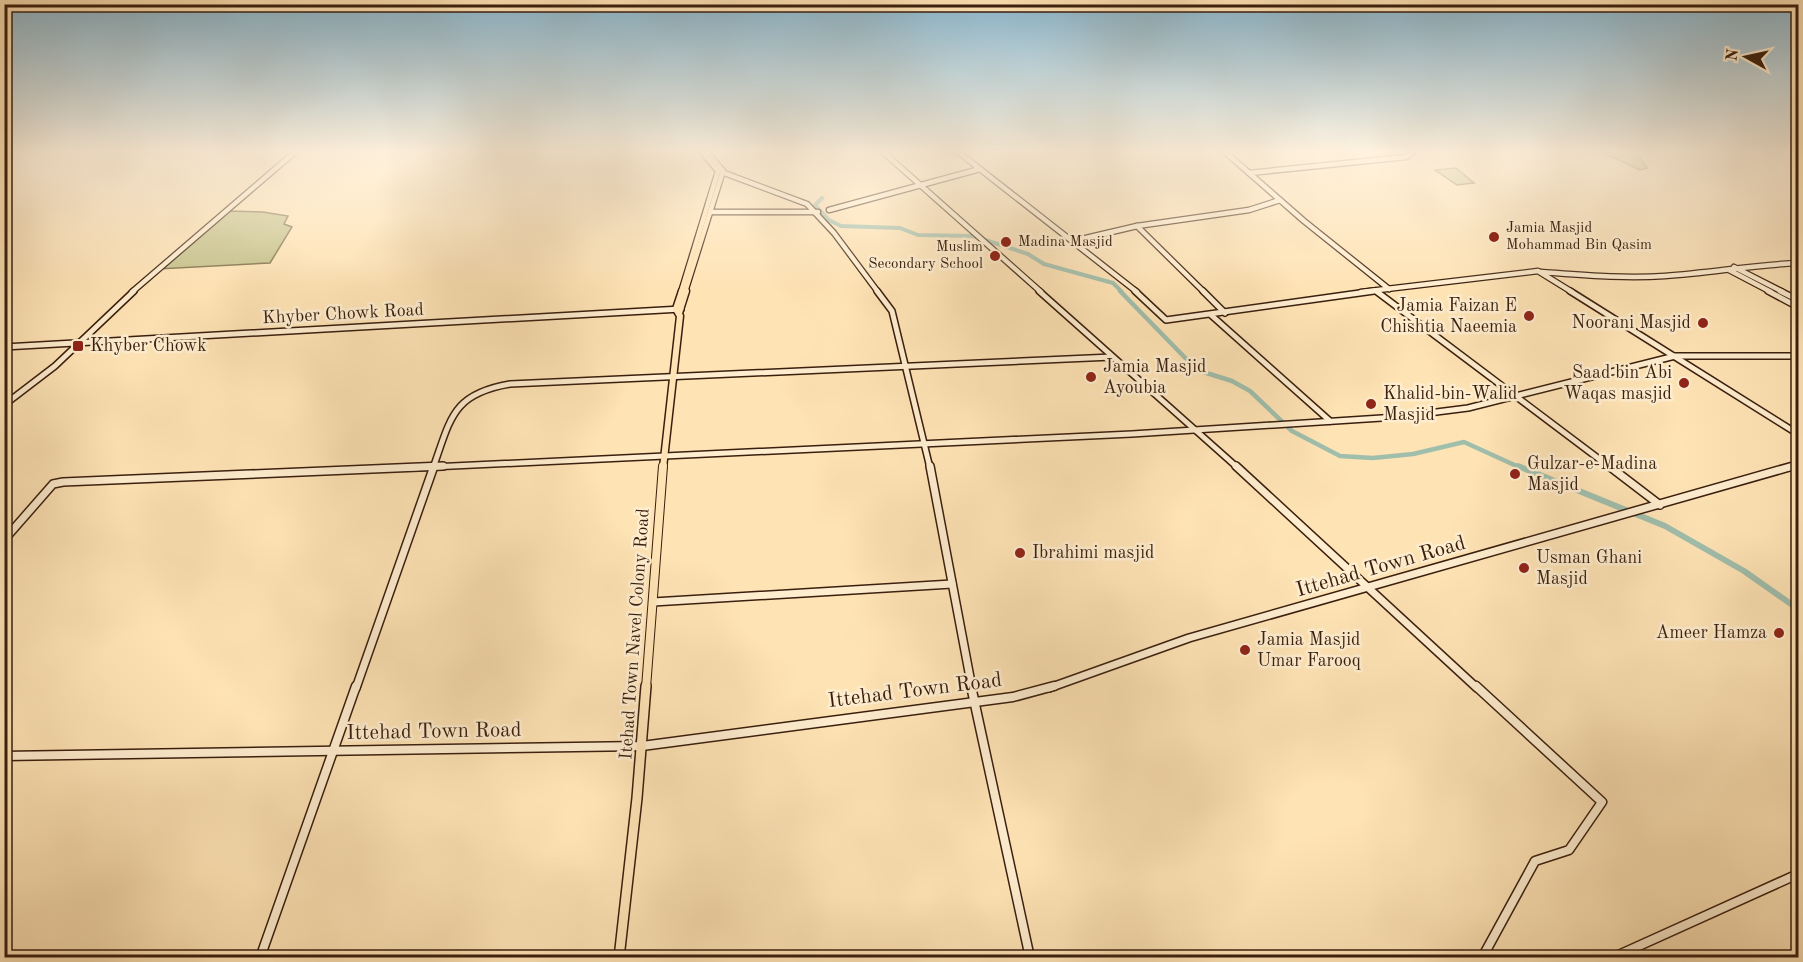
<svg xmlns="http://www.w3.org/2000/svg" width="1803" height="962" font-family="'Old Standard TT',serif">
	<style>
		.green { fill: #c5c28a; stroke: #80704c; stroke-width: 1.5 }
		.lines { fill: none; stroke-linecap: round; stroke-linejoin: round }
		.canal-far2 { stroke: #a0beac; stroke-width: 4 }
		.canal-far1 { stroke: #a0beac; stroke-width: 4.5 }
		.canal { stroke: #a0beac; stroke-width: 6 }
		.secondary-far3-casing { stroke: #3a1f0e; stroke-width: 7 }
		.secondary-far2-casing { stroke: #3a1f0e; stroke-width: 8 }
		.secondary-far1-casing { stroke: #3a1f0e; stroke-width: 10 }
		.secondary-casing { stroke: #3a1f0e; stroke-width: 11 }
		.primary-far3-casing { stroke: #3a1f0e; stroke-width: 7 }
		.primary-far2-casing { stroke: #3a1f0e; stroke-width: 9 }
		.primary-far1-casing { stroke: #3a1f0e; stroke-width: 10 }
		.primary-casing { stroke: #3a1f0e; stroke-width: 12 }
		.secondary-far3 { stroke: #feedcf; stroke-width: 4.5 }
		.secondary-far2 { stroke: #feedcf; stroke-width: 5 }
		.secondary-far1 { stroke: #feedcf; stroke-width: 7 }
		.secondary { stroke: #feedcf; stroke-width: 8 }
		.primary-far3 { stroke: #fee3b5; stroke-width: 4.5 }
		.primary-far2 { stroke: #fee3b5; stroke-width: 6 }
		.primary-far1 { stroke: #fee3b5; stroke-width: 8 }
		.primary { stroke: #fee3b5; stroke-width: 9 }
		.poi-dot { fill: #8f2418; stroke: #feedcf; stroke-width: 2 }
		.labels { text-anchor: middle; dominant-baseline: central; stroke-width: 5; stroke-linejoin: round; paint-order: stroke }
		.far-poi-label { font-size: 15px; fill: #3a1f0e; stroke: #feedcf; text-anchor: start }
		.poi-label { font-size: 18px; fill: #3a1f0e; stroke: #feedcf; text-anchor: start }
		.street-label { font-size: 18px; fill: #3a1f0e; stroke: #feedcf }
		.near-street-label { font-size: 21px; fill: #3a1f0e; stroke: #feedcf }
	</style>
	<rect width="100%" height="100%" fill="#fee3b5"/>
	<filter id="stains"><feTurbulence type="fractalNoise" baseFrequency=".00333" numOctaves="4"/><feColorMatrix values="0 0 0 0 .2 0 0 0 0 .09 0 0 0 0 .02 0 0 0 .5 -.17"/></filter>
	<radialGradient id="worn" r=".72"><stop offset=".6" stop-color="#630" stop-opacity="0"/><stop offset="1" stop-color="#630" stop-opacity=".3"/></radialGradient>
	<g class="green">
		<polygon points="1600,151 1636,151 1647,168 1640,170"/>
		<polygon points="1456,168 1474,183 1457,185 1435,170"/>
		<polygon points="226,211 263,212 288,216 284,224 292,227 270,263 159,269"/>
	</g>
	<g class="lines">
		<polyline class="canal-far2" points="822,198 815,205 829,220 841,226 900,228 918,235 973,236 1028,254 1044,264 1113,283 1122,292"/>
		<polyline class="canal-far1" points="1120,291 1197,370 1232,381 1250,391 1292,431 1340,456 1373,458 1413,454 1464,442 1521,468"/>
		<polyline class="canal" points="1518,466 1665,526 1744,571 1798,609"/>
		<defs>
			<g id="secondary-far3">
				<polyline points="882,151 1041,292"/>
				<polyline points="957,151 1137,292"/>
				<polyline points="1224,151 1304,221 1389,289"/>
				<polyline points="719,171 807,204 834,233 878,292"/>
				<polyline points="1249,173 1406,157 1414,151"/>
				<polyline points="829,210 980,169"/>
				<polyline points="711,212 818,212"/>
				<polyline points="1137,226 1204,292"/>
				<polyline points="1073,241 1137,226 1249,210 1280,200"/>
				<polyline points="1734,267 1783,292"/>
				<polyline points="1729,270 1771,292"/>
				<path d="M1541,272C1582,275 1624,279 1665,276C1710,273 1753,265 1798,263"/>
				<polyline points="132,292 296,151"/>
				<polyline points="1361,292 1538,271 1572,292"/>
			</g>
			<g id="secondary-far2">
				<polyline points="877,291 892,311 930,468"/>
				<polyline points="1039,291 1238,468"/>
				<polyline points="1135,291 1166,320 1374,291"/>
				<polyline points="1203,291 1225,313"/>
				<polyline points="1376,291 1611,468"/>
				<polyline points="1570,291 1798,434"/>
				<polyline points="1768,291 1798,307"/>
				<polyline points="1780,291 1798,300"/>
				<polyline points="1211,315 1330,421"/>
				<polyline points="4,347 681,309"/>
				<polyline points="4,405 55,366 134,291"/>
				<polyline points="411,468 1132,434 1397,417 1468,408 1675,356 1798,356"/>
				<path d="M433,468C451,418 452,394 510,384L1112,357"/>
				<polyline points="1788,468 1798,465"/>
			</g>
			<g id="secondary-far1">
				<polyline points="930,466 972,688"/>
				<polyline points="1236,466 1477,688"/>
				<polyline points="1609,466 1660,505"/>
				<polyline points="4,540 53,484 63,482 443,466"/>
				<polyline points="653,602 952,584"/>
				<polyline points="356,688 434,466"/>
				<polyline points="1049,688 1189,638 1793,466"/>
			</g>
			<g id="secondary">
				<polyline points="971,686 1030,958"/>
				<polyline points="1476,686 1602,802 1569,850 1535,861 1482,958"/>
				<polyline points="4,756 642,746 1013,697 1054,686"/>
				<polyline points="260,958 356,686"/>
				<polyline points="1612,958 1798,874"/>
			</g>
			<g id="primary-far3">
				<polyline points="681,292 718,171 701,151"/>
				<polyline points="685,292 723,171 706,151"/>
			</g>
			<g id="primary-far2">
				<polyline points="679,313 686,291"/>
				<polyline points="663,468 680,316 676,309 682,291"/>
			</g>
			<polyline id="primary-far1" points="646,688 663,466"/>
			<polyline id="primary" points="619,958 637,798 646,686"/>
		</defs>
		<use href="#secondary-far3" class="secondary-far3-casing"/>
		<use href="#secondary-far2" class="secondary-far2-casing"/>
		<use href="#secondary-far1" class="secondary-far1-casing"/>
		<use href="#secondary" class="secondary-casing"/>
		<use href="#primary-far3" class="primary-far3-casing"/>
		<use href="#primary-far2" class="primary-far2-casing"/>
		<use href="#primary-far1" class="primary-far1-casing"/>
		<use href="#primary" class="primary-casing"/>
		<use href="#secondary-far3" class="secondary-far3"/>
		<use href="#secondary-far2" class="secondary-far2"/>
		<use href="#secondary-far1" class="secondary-far1"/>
		<use href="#secondary" class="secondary"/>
		<use href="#primary-far3" class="primary-far3"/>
		<use href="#primary-far2" class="primary-far2"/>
		<use href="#primary-far1" class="primary-far1"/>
		<use href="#primary" class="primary"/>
	</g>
	<linearGradient id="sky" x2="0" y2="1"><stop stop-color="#8bb8d0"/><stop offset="0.53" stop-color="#fff2de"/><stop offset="1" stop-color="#fff2de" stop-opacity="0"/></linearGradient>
	<rect width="1803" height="286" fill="url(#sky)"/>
	<g class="poi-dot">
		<circle cx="1494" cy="237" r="6"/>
		<circle cx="1006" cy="242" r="6"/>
		<circle cx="995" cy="256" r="6"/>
		<circle cx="1529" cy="316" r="6"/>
		<circle cx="1703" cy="323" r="6"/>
		<rect x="72" y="340" width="12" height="12" rx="3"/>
		<circle cx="1091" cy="377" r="6"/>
		<circle cx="1684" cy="383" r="6"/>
		<circle cx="1371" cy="404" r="6"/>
		<circle cx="1515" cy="474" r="6"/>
		<circle cx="1020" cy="553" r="6"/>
		<circle cx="1524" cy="568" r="6"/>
		<circle cx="1779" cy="633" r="6"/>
		<circle cx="1245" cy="650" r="6"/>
	</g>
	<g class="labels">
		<g class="far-poi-label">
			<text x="1506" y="228">Jamia Masjid<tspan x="1506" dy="17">Mohammad Bin Qasim</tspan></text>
			<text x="1018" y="242">Madina Masjid</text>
			<text x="983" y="247" text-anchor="end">Muslim<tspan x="983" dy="17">Secondary School</tspan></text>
		</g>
		<g class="poi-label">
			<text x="1517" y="306" text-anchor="end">Jamia Faizan E<tspan x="1517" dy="21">Chishtia Naeemia</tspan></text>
			<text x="1691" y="323" text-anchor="end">Noorani Masjid</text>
			<text x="90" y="346">Khyber Chowk</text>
			<text x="1103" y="367">Jamia Masjid<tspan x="1103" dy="21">Ayoubia</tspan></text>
			<text x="1672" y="373" text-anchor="end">Saad bin Abi<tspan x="1672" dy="21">Waqas masjid</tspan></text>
			<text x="1383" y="394">Khalid-bin-Walid<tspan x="1383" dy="21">Masjid</tspan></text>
			<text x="1527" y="464">Gulzar-e-Madina<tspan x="1527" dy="21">Masjid</tspan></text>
			<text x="1032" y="553">Ibrahimi masjid</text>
			<text x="1536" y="558">Usman Ghani<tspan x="1536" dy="21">Masjid</tspan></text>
			<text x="1767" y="633" text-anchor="end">Ameer Hamza</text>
			<text x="1257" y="640">Jamia Masjid<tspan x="1257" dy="21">Umar Farooq</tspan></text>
		</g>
		<g class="street-label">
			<text transform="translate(343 314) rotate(-3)">Khyber Chowk Road</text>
			<text transform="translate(635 634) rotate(-86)">Itehad Town Navel Colony Road</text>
		</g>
		<g class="near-street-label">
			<text transform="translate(1381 567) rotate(-16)">Ittehad Town Road</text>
			<text transform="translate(915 691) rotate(-7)">Ittehad Town Road</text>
			<text transform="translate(434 732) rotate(-1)">Ittehad Town Road</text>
		</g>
	</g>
	<rect width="1803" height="962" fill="none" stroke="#fee3b5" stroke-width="24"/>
	<rect x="6" y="6" width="1791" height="950" fill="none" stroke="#3a1f0e" stroke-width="3"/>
	<rect x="12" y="12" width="1779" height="938" fill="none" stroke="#3a1f0e" stroke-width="1.5"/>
	<g transform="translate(1746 57) rotate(278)" stroke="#feedcf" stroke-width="4.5" paint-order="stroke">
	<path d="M0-4.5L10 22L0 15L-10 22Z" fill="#3a1f0e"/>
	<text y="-9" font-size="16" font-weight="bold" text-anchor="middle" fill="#3a1f0e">N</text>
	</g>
	<rect width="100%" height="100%" filter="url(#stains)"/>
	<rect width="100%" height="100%" fill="url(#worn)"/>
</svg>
